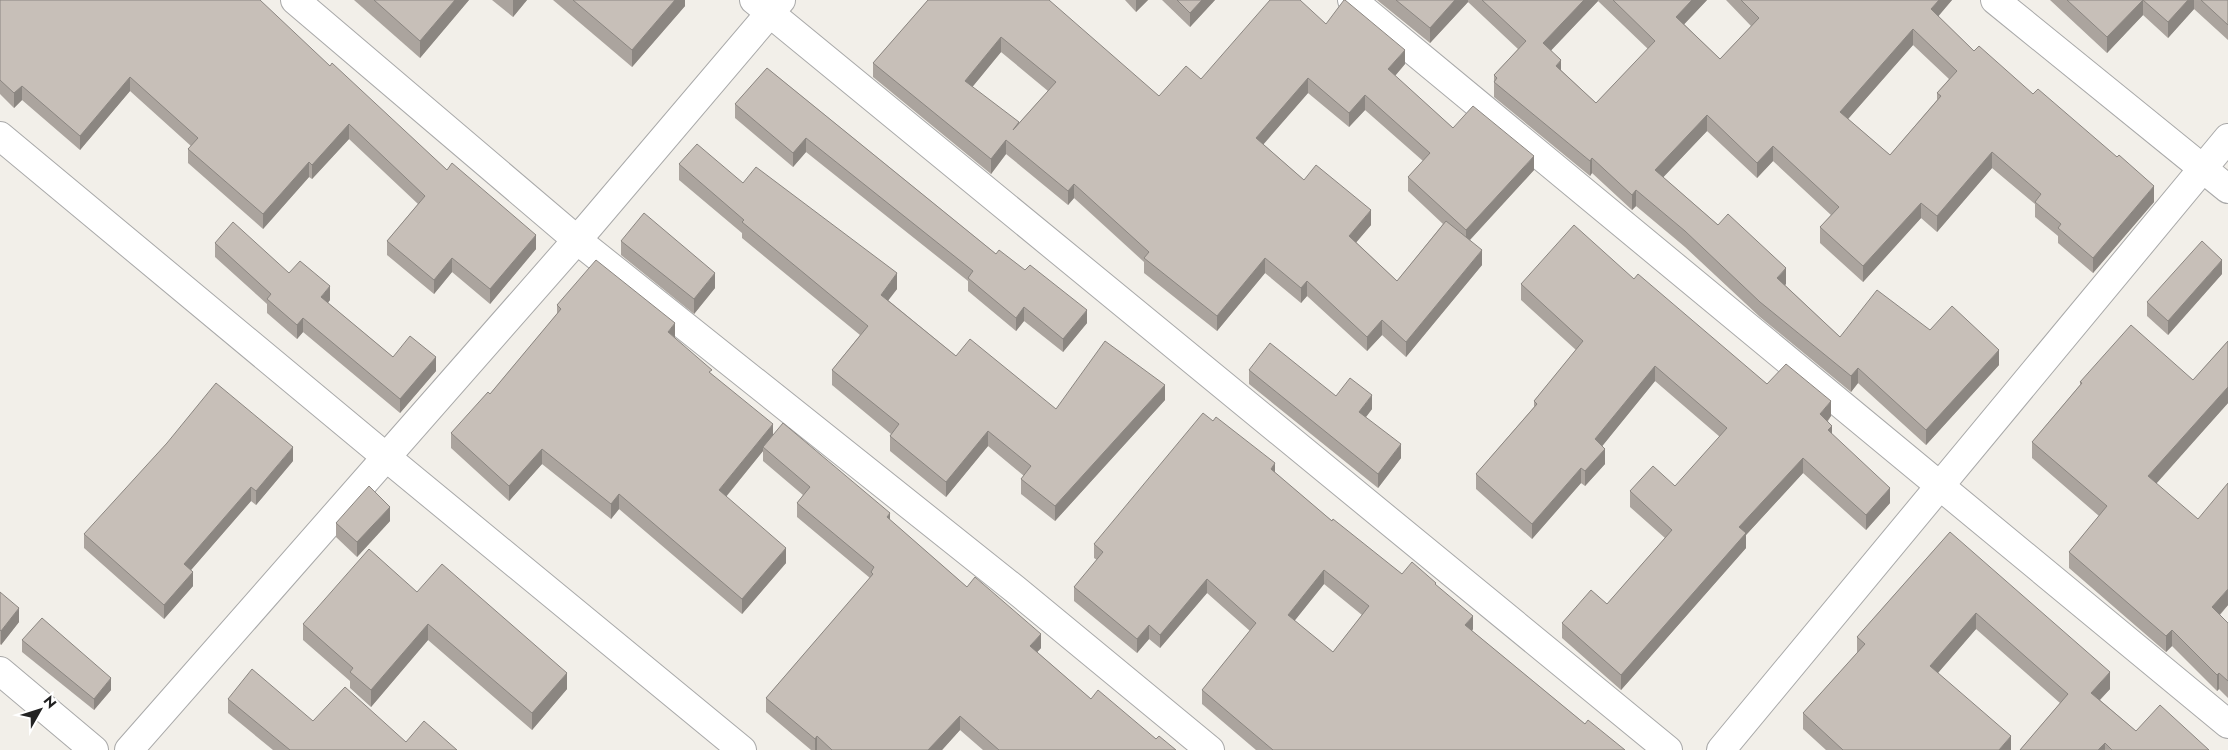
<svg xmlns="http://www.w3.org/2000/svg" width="2228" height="750" font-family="Jost,sans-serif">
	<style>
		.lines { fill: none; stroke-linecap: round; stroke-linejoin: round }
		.minor-casing { stroke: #a9a9a9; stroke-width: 30 }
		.minor { stroke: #fff; stroke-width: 28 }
		.wall { fill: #aba49e; fill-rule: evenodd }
		.shaded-wall { fill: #8b8681 }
		.building { fill: #c7bfb8; stroke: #8b8681; fill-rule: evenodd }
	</style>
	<rect width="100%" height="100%" fill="#f2efe9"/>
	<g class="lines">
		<defs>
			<g id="minor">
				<polyline points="295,0 577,240 1016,590 1210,750"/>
				<polyline points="754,0 1668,750"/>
				<polyline points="1352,0 2228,724"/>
				<polyline points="1995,0 2228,189"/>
				<polyline points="0,136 386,457 742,750"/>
				<polyline points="0,671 94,750"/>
				<polyline points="129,750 590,225 781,0"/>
				<polyline points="1721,750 2228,138"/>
			</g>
		</defs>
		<use href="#minor" class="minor-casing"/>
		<use href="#minor" class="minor"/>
	</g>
	<g class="wall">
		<polygon points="0,0 330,66 536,249 490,304 452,272 434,294 387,255 387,241 418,204 349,139 312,179 309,177 263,229 188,163 188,149 191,146 130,91 80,150 22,100 14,108 0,94"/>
		<polygon points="354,0 469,0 420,58"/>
		<polygon points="492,0 527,0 513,17"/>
		<polygon points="553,0 685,0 685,6 632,67"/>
		<path d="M928,0L1159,96L1201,79L1326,24L1405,64L1395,76L1453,128L1534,170L1470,240L1482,265L1406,357L1382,335L1367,351L1307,296L1301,303L1265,273L1217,331L1144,273V262L1074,198L1068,205L1006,154L991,174L873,77V63ZM1001,52L1048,91L1019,123L972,87ZM1308,93L1349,127L1365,110L1423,161L1408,177V191L1443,224L1397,281L1356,242L1371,225L1304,180L1263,144Z"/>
		<polygon points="1125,0 1148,0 1136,12"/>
		<polygon points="1162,0 1215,0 1190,27"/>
		<path d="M1377,0H1707L1684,24L1720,59L1751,26L1726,0H1952L1938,16L1974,51L2154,202L2093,273L2058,243V236L2035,217V204L1992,168L1937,232L1921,218L1863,282L1820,243V227L1831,215L1773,161L1757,178L1707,131L1663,177L1786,284L1785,285L1840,337L1930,330L1999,365L1926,445L1858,383L1851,392L1760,317L1685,247L1636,206L1632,210L1592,173L1590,176L1494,97V75L1518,49L1468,2L1430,43ZM1598,1L1648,49L1596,103L1561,70L1551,50ZM1913,45L1949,79L1937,93V100L1890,155L1848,119Z"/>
		<polygon points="2050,0 2228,0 2228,40 2194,9 2168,38 2143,15 2107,53"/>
		<polygon points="767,68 996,254 1087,323 1063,352 1024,321 1016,331 968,291 968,281 806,152 793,167 735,118 735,104"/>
		<polygon points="679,164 743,183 897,289 888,300 956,356 1056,409 1165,400 1055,521 1021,494 1021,479 1024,476 988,446 946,497 890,451 890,436 891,434 832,385 832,370 860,335 742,238 742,233 679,180"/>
		<polygon points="621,241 715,288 694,314 621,255"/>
		<polygon points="215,243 289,273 330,300 328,303 393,357 436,371 400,413 303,332 297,339 267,313 267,304 215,257"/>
		<polygon points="2222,274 2168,335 2147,316 2147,302"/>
		<polygon points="1634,279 1767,384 1831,416 1828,421 1832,435 1890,503 1866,530 1803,473 1746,535 1746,548 1621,690 1562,638 1562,623 1607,604 1665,538 1630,507 1630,491 1675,486 1720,437 1655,381 1602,446 1605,464 1585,486 1581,483 1532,539 1476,489 1476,474 1534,407 1534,401 1576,350 1521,300 1521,284"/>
		<polygon points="557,305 675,338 773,435 890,520 967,587 1041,648 1037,652 1091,699 1156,739 1176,750 983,750 960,730 942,750 811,750 766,712 766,698 870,578 797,517 797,503 803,495 763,461 763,451 726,497 786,563 742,614 619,509 611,519 542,464 509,501 451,448 451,433 490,394 557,314"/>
		<polygon points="2228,341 2228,403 2156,483 2228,605 2220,615 2228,623 2228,698 2219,689 2217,691 2172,646 2166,652 2069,568 2069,552 2099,516 2032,458 2032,442 2080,385 2080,382 2193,380"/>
		<polygon points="1249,370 1336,396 1372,409 1366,417 1401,458 1378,488 1249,384"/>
		<polygon points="293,461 256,505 251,501 191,570 193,586 164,619 84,548 84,534"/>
		<path d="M1275,473L1332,521L1402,574L1436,585L1473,629L1472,631L1585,724L1625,750H1256L1202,704V690L1250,631L1207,593L1160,648L1149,639L1137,653L1074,601V587L1097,560L1094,558V544ZM1324,584L1362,615L1333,652L1294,621Z"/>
		<polygon points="390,521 357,557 336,537 336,523"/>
		<polygon points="1950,532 2110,689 2100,700 2136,731 2209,750 2020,750 2060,703 1976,629 1938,673 2011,750 1826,750 1803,729 1803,713 1857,653 1857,637"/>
		<polygon points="0,592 19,622 1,645 0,644"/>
		<polygon points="417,592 567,689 532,730 428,640 371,707 350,688 350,681 303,640 303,624"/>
		<polygon points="22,640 111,690 94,710 22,652"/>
		<polygon points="228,699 313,721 406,742 457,750 273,750 228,713"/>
	</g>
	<g class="shaded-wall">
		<polygon points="455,0 469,0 420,58 420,41"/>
		<polygon points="513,0 527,0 513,17"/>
		<polygon points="675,0 685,0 685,6 632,67 632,50"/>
		<polygon points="1136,0 1148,0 1136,12"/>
		<polygon points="1202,0 1215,0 1190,27 1190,13"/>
		<polygon points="1455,0 1468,0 1468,2 1430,43 1430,28"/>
		<polygon points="1584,0 1598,0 1598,1 1543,59 1543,43"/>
		<polygon points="1692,0 1707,0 1676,33 1676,17"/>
		<polygon points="1939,0 1952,0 1931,25 1931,9"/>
		<polygon points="2143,0 2143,15 2107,53 2107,37"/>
		<polygon points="2188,0 2194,0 2194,9 2168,38 2168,22"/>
		<polygon points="1913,29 1913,45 1840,128 1840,112"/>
		<polygon points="1001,37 1001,52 965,96 965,81"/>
		<polygon points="1405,50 1405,64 1388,84 1388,69"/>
		<polygon points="1561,60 1561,76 1556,66"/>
		<polygon points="130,77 130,91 80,150 80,136"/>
		<polygon points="1308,78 1308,93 1256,153 1256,138"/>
		<polygon points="22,86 22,100 14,108 14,93"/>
		<polygon points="1365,95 1365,110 1349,127 1349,113"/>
		<polygon points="1707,115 1707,131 1655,186 1655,170"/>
		<polygon points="349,124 349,139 312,179 312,165"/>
		<polygon points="806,138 806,152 793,167 793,153"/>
		<polygon points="1006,140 1006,154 991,174 991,159"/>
		<polygon points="1773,146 1773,161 1757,178 1757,163"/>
		<polygon points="1992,152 1992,168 1937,232 1937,216"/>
		<polygon points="1534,156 1534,170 1466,244 1466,230"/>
		<polygon points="1592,158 1592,173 1590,176 1590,161"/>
		<polygon points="309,162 309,177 263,229 263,214"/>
		<polygon points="1074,184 1074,198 1068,205 1068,191"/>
		<polygon points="2154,186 2154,202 2093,273 2093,258"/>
		<polygon points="1636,190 1636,206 1632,210 1632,195"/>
		<polygon points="1921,203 1921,218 1863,282 1863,266"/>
		<polygon points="1371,210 1371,225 1349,251 1349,236"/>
		<polygon points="536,235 536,249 490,304 490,289"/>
		<polygon points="1482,250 1482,265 1406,357 1406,342"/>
		<polygon points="452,258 452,272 434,294 434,280"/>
		<polygon points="1265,258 1265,273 1217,331 1217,316"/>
		<polygon points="2222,260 2222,274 2168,335 2168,321"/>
		<polygon points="1786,268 1786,284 1777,293 1777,278"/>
		<polygon points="715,273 715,288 694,314 694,299"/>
		<polygon points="897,273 897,289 881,310 881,295"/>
		<polygon points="1307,281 1307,296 1301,303 1301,288"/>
		<polygon points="330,286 330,300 321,311 321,297"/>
		<polygon points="1024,307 1024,321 1016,331 1016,318"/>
		<polygon points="1087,310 1087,323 1063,352 1063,339"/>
		<polygon points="303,318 303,332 297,339 297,325"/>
		<polygon points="1382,320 1382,335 1367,351 1367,337"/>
		<polygon points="675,323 675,338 668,332"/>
		<polygon points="1999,350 1999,365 1926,445 1926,430"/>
		<polygon points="436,357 436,371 400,413 400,399"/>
		<polygon points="1655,366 1655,381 1595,455 1595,439"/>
		<polygon points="1858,368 1858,383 1851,392 1851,376"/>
		<polygon points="1165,385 1165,400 1055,521 1055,506"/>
		<polygon points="2228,387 2228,403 2148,493 2148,476"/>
		<polygon points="1372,395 1372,409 1359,426 1359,412"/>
		<polygon points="1831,401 1831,416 1820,430 1820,414"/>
		<polygon points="773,424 773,439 763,447 763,451 719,505 719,490"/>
		<polygon points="1832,426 1832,441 1828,430"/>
		<polygon points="988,431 988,446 946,497 946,482"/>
		<polygon points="1401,444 1401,458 1378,488 1378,474"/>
		<polygon points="293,447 293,461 256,505 256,491"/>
		<polygon points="542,449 542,464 509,501 509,486"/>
		<polygon points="1605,449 1605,464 1585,486 1585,471"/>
		<polygon points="1803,458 1803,473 1746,535 1746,548 1621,690 1621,675 1739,527"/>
		<polygon points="1275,463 1275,477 1271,469"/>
		<polygon points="1581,468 1581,483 1532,539 1532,524"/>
		<polygon points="251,487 251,501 184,578 184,564"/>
		<polygon points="1890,488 1890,503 1866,530 1866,515"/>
		<polygon points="619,494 619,509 611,519 611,504"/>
		<polygon points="390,507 390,521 357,557 357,542"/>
		<polygon points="890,513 890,527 887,517"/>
		<polygon points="786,548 786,563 742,614 742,599"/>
		<polygon points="1324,570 1324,584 1288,629 1288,615"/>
		<polygon points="193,572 193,586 164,619 164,605"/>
		<polygon points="1207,579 1207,593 1160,648 1160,635"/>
		<polygon points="2228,589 2228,605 2212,623 2212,607"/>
		<polygon points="19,608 19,622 1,645 1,631"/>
		<polygon points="1976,613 1976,629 1930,682 1930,666"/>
		<polygon points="1473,616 1473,629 1465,639 1465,625"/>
		<polygon points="428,624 428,640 371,707 371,690"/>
		<polygon points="1149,625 1149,639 1137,653 1137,639"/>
		<polygon points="2172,630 2172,646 2166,652 2166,636"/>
		<polygon points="1041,634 1041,648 1030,660 1030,646"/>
		<polygon points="2110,672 2110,689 2091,709 2091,693"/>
		<polygon points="567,673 567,689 532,730 532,713"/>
		<polygon points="2219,673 2219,689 2217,691 2217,675"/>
		<polygon points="111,678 111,690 94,710 94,699"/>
		<polygon points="960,716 960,730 942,750 928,750"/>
		<polygon points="817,736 817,750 815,750 815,739"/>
		<polygon points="2011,736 2011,750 1999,750"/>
		<polygon points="2105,743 2105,750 2098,750"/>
	</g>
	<g class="building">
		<polygon points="0,0 260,0 330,66 332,63 447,170 452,163 536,235 490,289 452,258 434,280 387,241 425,196 349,124 312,165 309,162 263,214 188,149 198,138 130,77 80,136 22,86 14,93 0,80"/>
		<polygon points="374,0 455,0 420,41"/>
		<polygon points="573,0 675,0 632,50"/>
		<path d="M928,0H1049L1159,96L1186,66L1201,79L1270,0H1300L1326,24L1344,0H1345L1405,50L1388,69L1453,128L1473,106L1534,156L1466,230L1408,177L1430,153L1365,95L1349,113L1308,78L1256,138L1304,180L1316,165L1371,210L1349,236L1397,281L1446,221L1482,250L1406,342L1382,320L1367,337L1307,281L1301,288L1265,258L1217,316L1144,258L1149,252L1074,184L1068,191L1006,140L991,159L873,63ZM1001,37L1056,82L1013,130L1019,122L965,81Z"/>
		<polygon points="1177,0 1202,0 1190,13"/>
		<polygon points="1396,0 1455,0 1430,28"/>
		<path d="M1482,0H1584L1543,43L1561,60L1556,66L1596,103L1655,41L1613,0H1692L1676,17L1720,59L1759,18L1741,0H1939L1931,9L1974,51L1979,46L2033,94L2038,89L2117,157L2119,155L2154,186L2093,258L2058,228L2061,224L2035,202L2041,194L1992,152L1937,216L1921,203L1863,266L1820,227L1839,207L1773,146L1757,163L1707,115L1655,170L1718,225L1728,214L1786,268L1777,278L1840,337L1877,290L1930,330L1952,306L1999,350L1926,430L1858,368L1851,376L1760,302L1685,231L1636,190L1632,195L1592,158L1590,161L1494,82L1497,78L1494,75L1526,41ZM1913,29L1957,71L1937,93L1941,96L1890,155L1840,112Z"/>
		<polygon points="2067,0 2143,0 2107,37"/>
		<polygon points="2143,0 2188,0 2168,22"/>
		<polygon points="2201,0 2228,0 2228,25"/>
		<polygon points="767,68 996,254 999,250 1025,270 1030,265 1087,310 1063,339 1024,307 1016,318 968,278 973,271 806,138 793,153 735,104"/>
		<polygon points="697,144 743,183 756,167 897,273 881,295 956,356 970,339 1056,409 1105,341 1165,385 1055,506 1021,479 1031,466 988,431 946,482 890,436 899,424 832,370 868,326 742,222 744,220 679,164"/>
		<polygon points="644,213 715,273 694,299 621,241"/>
		<polygon points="233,222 289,273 300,261 330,286 321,297 393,357 410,336 436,357 400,399 303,318 297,325 267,299 271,294 215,243"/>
		<polygon points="1574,225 1634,279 1638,274 1767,384 1786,364 1831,401 1820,414 1832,426 1828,430 1890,488 1866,515 1803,458 1739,527 1746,533 1621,675 1562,623 1591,590 1607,604 1672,530 1630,491 1653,466 1675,486 1727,428 1655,366 1595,439 1605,449 1585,471 1581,468 1532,524 1476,474 1537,404 1534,401 1583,341 1521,284"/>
		<polygon points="2202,241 2222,260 2168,321 2147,302"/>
		<polygon points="596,260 675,323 668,332 712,370 709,372 773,424 719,490 786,548 742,599 619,494 611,504 542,449 509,486 451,433 488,392 490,394 561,309 557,305"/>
		<polygon points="2131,325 2193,380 2228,341 2228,387 2148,476 2198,519 2228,483 2228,589 2212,607 2228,623 2228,681 2219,673 2217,675 2172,630 2166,636 2069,552 2107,506 2032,442 2082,383 2080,382"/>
		<polygon points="1270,343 1336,396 1350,378 1372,395 1359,412 1401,444 1378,474 1249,370"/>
		<polygon points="216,383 293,447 256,491 251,487 184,564 193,572 164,605 84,534 167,443"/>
		<path d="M1203,413L1213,421L1216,417L1275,463L1271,469L1332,521L1333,519L1402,574L1412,562L1436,583L1435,584L1473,616L1465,625L1585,724L1588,720L1625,750H1273L1202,690L1256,623L1207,579L1160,635L1149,625L1137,639L1074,587L1103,552L1094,544ZM1324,570L1369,606L1333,652L1288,615Z"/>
		<polygon points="783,423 890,513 887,517 967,587 975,577 1041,634 1030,646 1091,699 1098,690 1156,739 1159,736 1176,750 999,750 960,716 928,750 832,750 817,736 815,739 766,698 873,574 871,572 874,567 797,503 810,487 763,447"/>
		<polygon points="369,486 390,507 357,542 336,523"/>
		<polygon points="1950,532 2110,672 2091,693 2136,731 2160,705 2209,750 2112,750 2105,743 2098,750 2020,750 2068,694 1976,613 1930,666 2011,736 1999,750 1843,750 1803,713 1865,644 1857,637"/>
		<polygon points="369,549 417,592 442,564 567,673 532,713 428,624 371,690 350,672 353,668 303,624"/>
		<polygon points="0,592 19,608 1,631 0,630"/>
		<polygon points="42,618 111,678 94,699 22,640"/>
		<polygon points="252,669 313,721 345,687 406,742 424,721 457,750 290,750 228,699"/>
	</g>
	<g transform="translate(40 710) rotate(51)" stroke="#ffffff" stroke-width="4" paint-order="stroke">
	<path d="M0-4L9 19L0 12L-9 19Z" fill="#222222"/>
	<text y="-8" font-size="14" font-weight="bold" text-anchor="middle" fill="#222222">N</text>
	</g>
</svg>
